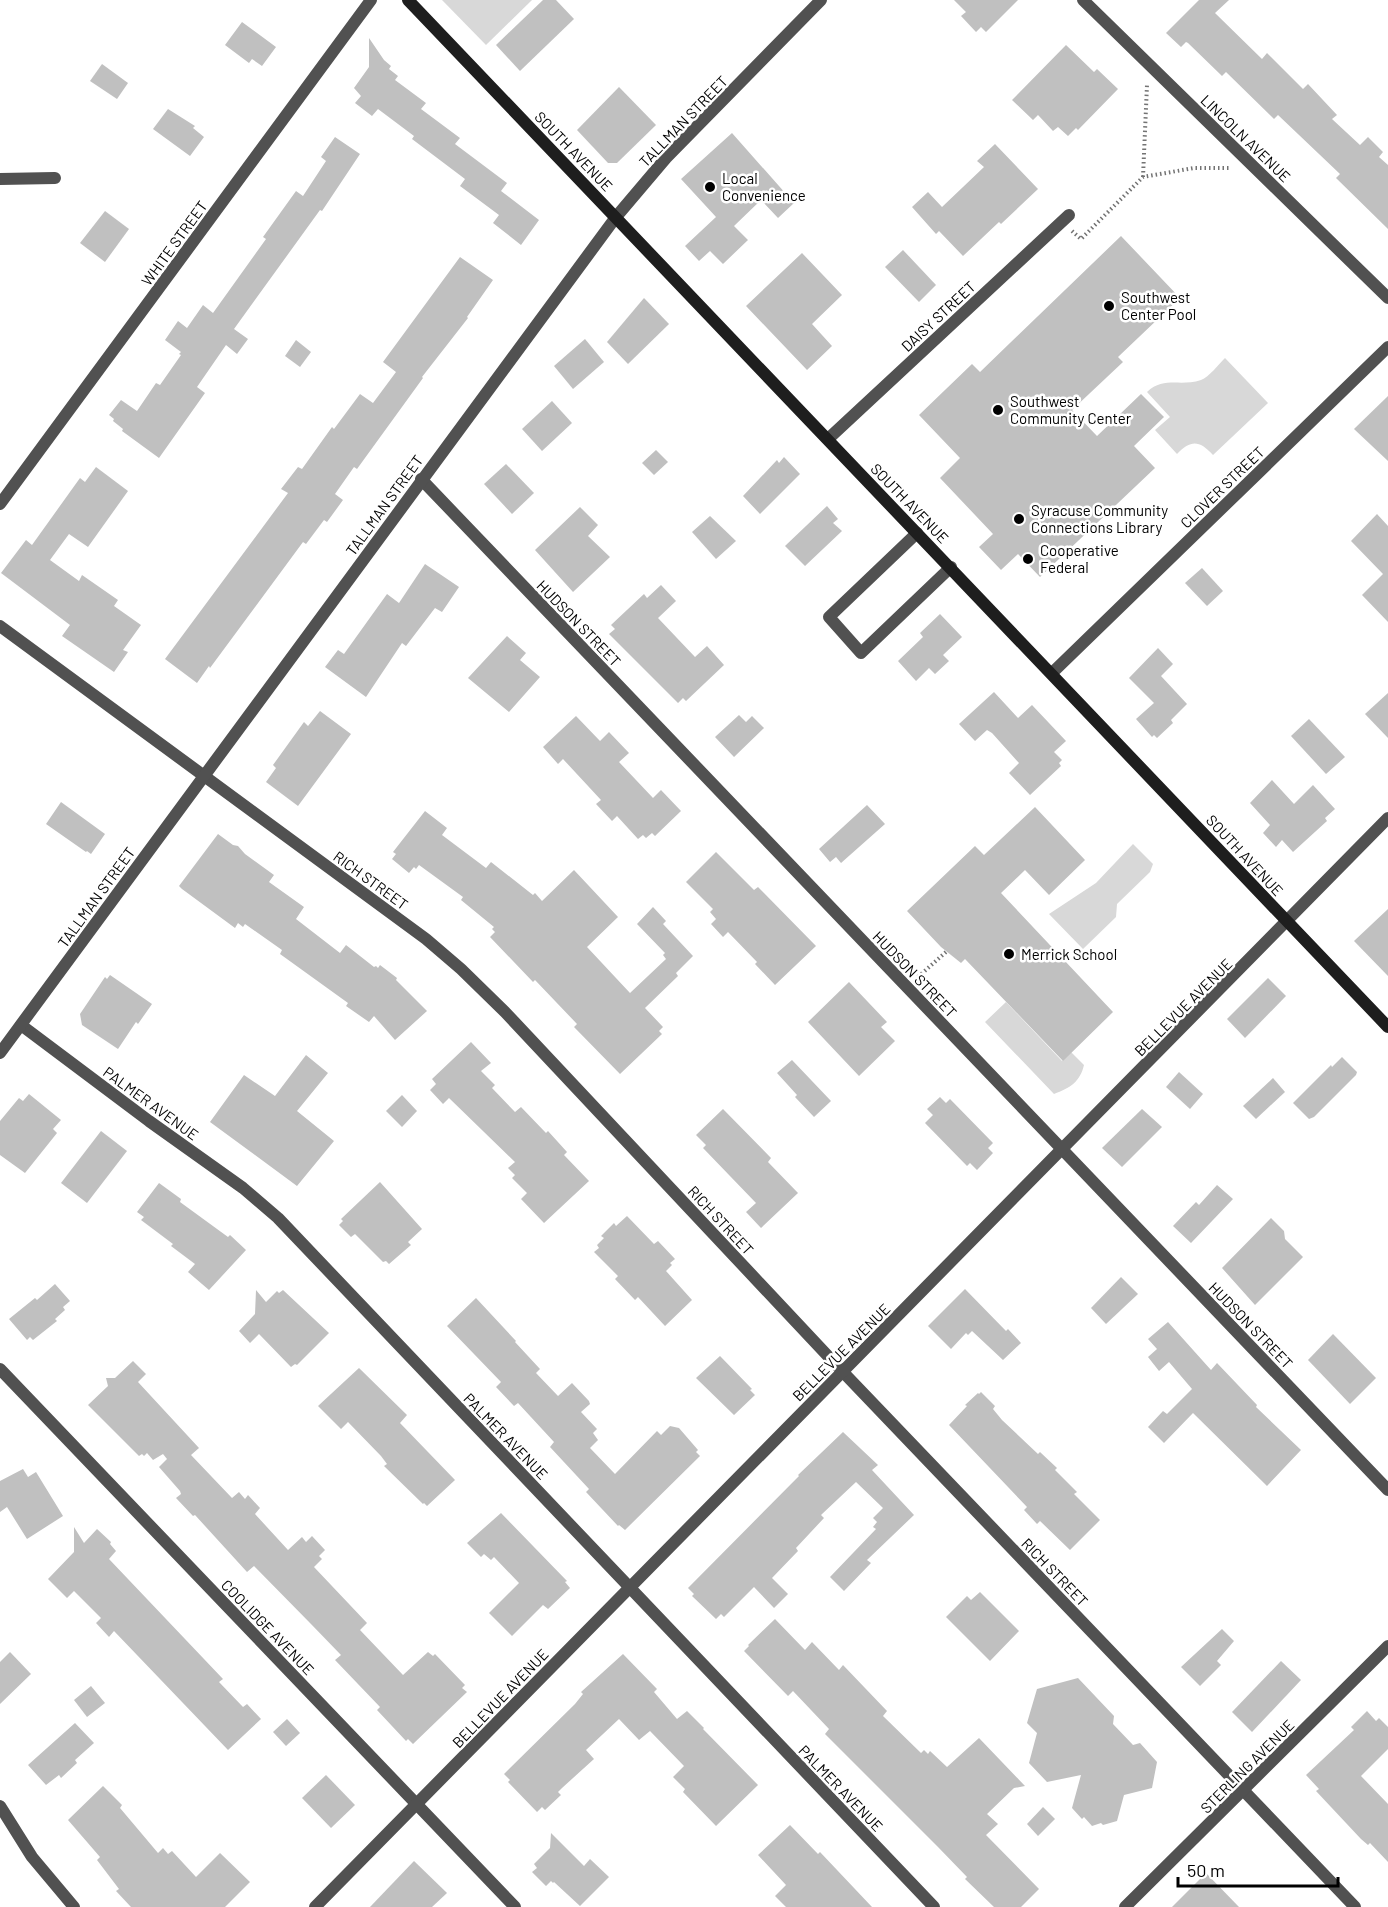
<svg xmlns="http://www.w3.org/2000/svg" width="1388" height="1907" font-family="Barlow,sans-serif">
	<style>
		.green { fill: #d8d8d8 }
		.building { fill: #c0c0c0 }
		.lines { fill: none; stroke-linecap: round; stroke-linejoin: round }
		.path { stroke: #737373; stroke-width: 4; stroke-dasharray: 1.5 3; stroke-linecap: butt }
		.service { stroke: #515151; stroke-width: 12 }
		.minor { stroke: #515151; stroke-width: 12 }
		.secondary { stroke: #1e1e1e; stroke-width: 12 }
		.poi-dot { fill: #000; stroke: #fff; stroke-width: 2 }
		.labels { text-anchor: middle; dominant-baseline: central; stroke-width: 5; stroke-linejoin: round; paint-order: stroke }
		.street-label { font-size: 15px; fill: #000; stroke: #fff }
		.poi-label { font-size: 15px; fill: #000; stroke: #fff; text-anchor: start }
	</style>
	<rect width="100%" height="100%" fill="#fff"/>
	<g class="green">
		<polygon points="442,0 532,0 486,45"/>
		<path d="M1225,358L1268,403L1213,455C1199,440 1191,440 1177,454L1155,430L1170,417L1147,392C1164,376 1180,387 1201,380C1209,377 1219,364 1225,358Z"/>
		<polygon points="1133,844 1153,864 1150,872 1117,904 1116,917 1083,949 1049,914 1096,883"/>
		<path d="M1006,1002L1062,1061L1071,1052L1084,1065C1080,1082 1070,1088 1054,1094L985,1022Z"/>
	</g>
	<g class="building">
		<polygon points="543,0 556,0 574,19 520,71 496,45"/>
		<polygon points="954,0 1018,0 986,32 981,27 976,32 961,16 966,12"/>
		<polygon points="1199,0 1229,0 1215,13 1262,59 1267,53 1303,89 1308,84 1337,115 1332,119 1360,145 1368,137 1383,152 1379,157 1388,165 1388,229 1336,178 1340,174 1278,115 1274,119 1226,72 1222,76 1188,43 1186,42 1181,47 1166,33"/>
		<polygon points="242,22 276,47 262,66 252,59 249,63 225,45"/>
		<polygon points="369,38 384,60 391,66 389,69 398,76 395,80 426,103 421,109 460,138 455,144 507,183 501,191 539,220 521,245 493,223 499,215 460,186 465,179 412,139 414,136 378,109 372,116 355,103 361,96 354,88 369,67"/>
		<polygon points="1066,45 1094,72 1097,69 1118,89 1078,130 1076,128 1068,136 1058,127 1053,131 1038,115 1033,120 1012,100"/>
		<polygon points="102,64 128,83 117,99 90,81"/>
		<polygon points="619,87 656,125 617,163 608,163 577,130"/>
		<polygon points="168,109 195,126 193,128 204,137 190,156 153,129"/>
		<polygon points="732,133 794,203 778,218 761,200 734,226 748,240 723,264 710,251 699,261 685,246 716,217 681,179"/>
		<polygon points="335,137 360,154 322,211 320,210 234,329 248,339 237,354 226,345 197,387 205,393 159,458 122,431 123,429 113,421 114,419 109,415 121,400 137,411 156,383 160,385 181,355 179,354 181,352 165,340 178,321 187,328 203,305 213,313 266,239 263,237 296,191 303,196 326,161 321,157"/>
		<polygon points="995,144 1038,189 1001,224 999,222 963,256 939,231 936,234 912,207 928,192 942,207 984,167 977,161"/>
		<polygon points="105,211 129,229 105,262 80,243"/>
		<polygon points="1121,236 1180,298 1118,357 1123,362 1072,410 1097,436 1141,394 1164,417 1134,446 1155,468 1040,577 1018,554 1001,570 979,547 993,534 940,478 960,458 919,415 972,364 980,372"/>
		<polygon points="903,250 936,285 919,302 885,267"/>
		<polygon points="802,253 842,295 812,324 832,346 807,370 746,306"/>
		<polygon points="460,257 493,280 467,317 468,318 422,377 423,378 357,469 354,467 335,494 343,500 327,522 324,520 306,544 303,542 210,668 209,666 197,683 165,659 288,493 281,489 298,467 302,469 332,427 334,429 360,394 373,403 396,372 383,362"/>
		<polygon points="644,298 669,324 628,364 607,342"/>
		<polygon points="585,339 604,362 573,389 554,366"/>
		<polygon points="296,340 311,352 300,367 285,356"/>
		<polygon points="1388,396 1388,461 1354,429"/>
		<polygon points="552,401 572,423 542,451 522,429"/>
		<polygon points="656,450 668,462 654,475 642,463"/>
		<polygon points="784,457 800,474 760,514 743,496 777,460 779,463"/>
		<polygon points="506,464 534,493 512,514 484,484"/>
		<polygon points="96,467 128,491 88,547 69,534 50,560 79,581 82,575 118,600 114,606 141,625 123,650 128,652 114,672 62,636 70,625 1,573 26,540 32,545 80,478 85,482"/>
		<polygon points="827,506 838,519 833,523 842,531 805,566 785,546"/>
		<polygon points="580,507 598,525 588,536 610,557 573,592 535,550"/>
		<polygon points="1377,514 1388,526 1388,622 1362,595 1383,574 1351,541"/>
		<polygon points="710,516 736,541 716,559 692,532"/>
		<polygon points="425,564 459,587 442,612 435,608 406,646 402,643 366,697 325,667 338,650 344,654 387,594 399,603"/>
		<polygon points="1202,568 1223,591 1207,606 1185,583"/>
		<polygon points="661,585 676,601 658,618 695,657 707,646 724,665 686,701 683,698 678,703 609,634 615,629 611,625 644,594 647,598"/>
		<polygon points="940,614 962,637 943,655 949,661 935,674 929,668 916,681 898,661 923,637 920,633"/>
		<polygon points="507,636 526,653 520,660 540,677 509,712 468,678"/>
		<polygon points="1158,648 1173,664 1161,676 1187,704 1171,720 1173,723 1157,738 1154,735 1152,737 1136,719 1154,703 1129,678"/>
		<polygon points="994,692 1018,718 1032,705 1066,741 1054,752 1062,760 1059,763 1061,766 1030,795 1009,773 1019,763 992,733 987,730 975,741 959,724"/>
		<polygon points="1388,693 1388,738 1365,714"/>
		<polygon points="320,711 351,734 298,806 266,782 276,768 273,765 304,722 308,726"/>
		<polygon points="739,715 746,722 752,716 764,728 734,757 715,737"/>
		<polygon points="576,716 600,741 609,732 629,753 619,762 653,798 661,790 681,811 655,836 652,833 646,838 643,835 638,839 617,816 612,821 596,804 601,800 563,759 558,764 543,747"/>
		<polygon points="1309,719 1345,757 1326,774 1291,736"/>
		<polygon points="1272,780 1294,804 1313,785 1335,809 1325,818 1327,821 1293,852 1282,840 1276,847 1263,833 1270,825 1250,803"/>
		<polygon points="61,802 105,834 91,854 87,851 86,852 46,824"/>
		<polygon points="867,805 885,824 841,863 836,857 830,862 819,849"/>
		<polygon points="1035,807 1085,860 1049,895 1025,870 1001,893 1113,1012 1063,1061 965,959 961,963 941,947 907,911 975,846 984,855"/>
		<polygon points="425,811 447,828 442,835 486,868 491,862 533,895 535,893 542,901 574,870 618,917 587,947 630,993 666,959 663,955 665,953 637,924 653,907 666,921 663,924 693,956 676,973 678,976 645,1008 663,1027 659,1031 662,1034 620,1074 574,1027 577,1024 535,980 533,982 490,937 495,932 492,929 494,927 461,900 463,897 419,865 416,869 414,867 409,873 392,859 396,854 393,852"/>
		<polygon points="218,834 233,845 238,846 245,854 274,875 269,882 304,907 296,919 340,953 346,945 374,967 376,966 378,968 380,965 397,978 396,980 427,1011 395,1040 374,1016 369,1022 346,1006 348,1003 280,954 282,950 245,924 243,927 238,923 235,928 182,889 179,886"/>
		<polygon points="716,852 754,890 758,887 816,946 775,985 755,964 757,962 728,932 723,937 711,924 716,919 710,912 713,909 686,882"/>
		<polygon points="1388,909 1388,976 1354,941"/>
		<polygon points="110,975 152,1004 138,1024 136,1022 118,1049 82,1025 80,1014 105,977 107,979"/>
		<polygon points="1268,978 1286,996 1245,1038 1227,1019"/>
		<polygon points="849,982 887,1022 881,1027 895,1041 859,1076 808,1022"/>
		<polygon points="471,1042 491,1063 481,1071 495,1085 492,1088 515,1112 521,1107 546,1133 548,1131 567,1152 564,1155 589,1181 544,1223 521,1199 527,1193 512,1178 515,1175 508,1168 515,1162 449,1098 443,1104 430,1090 436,1084 432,1079"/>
		<polygon points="306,1055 328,1073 297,1111 334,1141 297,1186 210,1122 244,1075 275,1096"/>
		<polygon points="1342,1057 1357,1072 1356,1075 1314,1117 1309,1119 1293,1103 1331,1065 1332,1067"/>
		<polygon points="792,1060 831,1101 814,1117 795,1097 797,1095 777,1073"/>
		<polygon points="1179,1072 1203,1094 1190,1109 1166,1087"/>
		<polygon points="1273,1078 1285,1092 1256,1119 1243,1106"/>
		<polygon points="29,1094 61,1120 53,1129 57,1133 25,1173 0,1155 0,1121 19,1098 23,1101"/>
		<polygon points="402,1095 417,1111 402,1127 386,1111"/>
		<polygon points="940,1097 946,1103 950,1099 993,1143 988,1148 993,1153 977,1170 970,1163 967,1166 925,1123 933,1115 927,1109"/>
		<polygon points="723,1109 771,1158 768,1162 798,1193 761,1228 746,1212 756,1203 703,1148 706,1145 696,1135"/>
		<polygon points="1142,1109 1162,1127 1122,1167 1102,1148"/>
		<polygon points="101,1131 127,1151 87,1203 61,1183"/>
		<polygon points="380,1182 422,1229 408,1242 411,1245 389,1264 386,1261 383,1262 355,1234 351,1237 339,1225 343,1221 341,1219"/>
		<polygon points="159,1183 181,1199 180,1202 228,1237 230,1235 246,1250 209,1290 188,1272 195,1264 171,1246 173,1244 141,1220 144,1217 137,1212"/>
		<polygon points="1217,1185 1233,1199 1191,1243 1173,1226 1196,1202 1199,1205"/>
		<polygon points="627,1216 654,1244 658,1241 675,1259 670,1263 672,1265 666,1271 692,1300 665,1326 638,1297 635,1300 615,1279 618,1276 594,1252 599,1248 597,1245 604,1238 601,1236 614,1223 616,1226"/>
		<polygon points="1271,1218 1284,1231 1285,1239 1303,1257 1255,1305 1222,1268"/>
		<polygon points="1121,1277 1138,1294 1106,1324 1091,1308"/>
		<polygon points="55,1284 70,1301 63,1307 65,1310 55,1319 57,1321 33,1340 30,1337 27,1340 9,1319 35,1298 37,1300"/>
		<polygon points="965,1289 1006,1331 1008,1329 1021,1343 1003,1360 972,1331 968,1335 966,1333 951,1349 928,1326"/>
		<polygon points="256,1290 266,1302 277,1291 279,1293 283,1290 329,1333 297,1365 295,1364 291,1367 259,1334 250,1343 239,1331 255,1314"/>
		<polygon points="476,1298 516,1341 515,1342 540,1369 536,1373 558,1396 572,1383 589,1401 590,1404 581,1412 597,1429 593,1433 598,1440 590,1448 615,1474 657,1431 661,1435 670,1426 679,1428 698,1450 696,1452 700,1456 625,1530 619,1525 618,1526 586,1492 589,1489 550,1447 554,1442 518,1403 514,1406 496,1387 501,1382 447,1326"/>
		<polygon points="1168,1322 1211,1370 1217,1363 1257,1405 1256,1407 1301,1450 1267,1486 1193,1413 1164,1443 1148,1427 1163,1411 1167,1414 1192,1389 1169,1362 1159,1371 1148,1357 1157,1349 1148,1339"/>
		<polygon points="1333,1334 1376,1378 1350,1404 1308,1360"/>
		<polygon points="720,1356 752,1389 750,1390 755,1395 734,1415 696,1378"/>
		<polygon points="133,1361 146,1374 138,1382 199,1448 191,1455 232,1498 239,1492 245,1499 248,1495 260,1508 255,1514 288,1550 302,1537 306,1542 312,1536 325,1550 319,1556 322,1559 314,1567 367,1623 360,1630 403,1675 428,1652 433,1656 435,1654 465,1685 462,1688 467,1692 413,1744 408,1739 406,1741 377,1710 380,1707 335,1660 341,1655 310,1623 254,1566 247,1572 195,1515 193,1516 176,1498 181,1494 180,1491 159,1467 167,1459 163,1454 153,1460 147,1453 144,1456 142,1454 139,1456 88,1405 108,1386 106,1378 115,1378"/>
		<polygon points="359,1368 407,1415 400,1423 455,1480 427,1506 424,1503 423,1504 384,1466 387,1464 381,1456 348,1422 341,1429 318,1406"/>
		<polygon points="981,1392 995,1406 993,1409 1002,1420 1038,1454 1040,1452 1057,1468 1055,1470 1077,1492 1074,1494 1100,1520 1070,1550 1040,1521 1037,1524 1024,1510 1027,1507 949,1425 967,1406 965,1405 978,1393 979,1394"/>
		<polygon points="843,1432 878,1465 872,1470 914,1515 867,1560 871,1563 844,1591 830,1577 876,1529 873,1527 877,1522 873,1518 883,1508 856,1482 821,1515 824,1518 796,1548 798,1551 772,1578 788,1594 774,1608 754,1587 724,1617 721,1614 716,1619 692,1596 694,1594 688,1588 799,1476 798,1475"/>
		<polygon points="23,1469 28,1477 36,1472 63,1516 27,1539 7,1507 0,1512 0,1481"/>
		<polygon points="501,1513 567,1581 565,1582 570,1588 548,1609 543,1605 512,1636 489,1613 519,1583 494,1557 491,1560 484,1554 481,1557 467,1543"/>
		<polygon points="74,1527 84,1543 97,1529 111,1542 110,1544 116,1551 109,1559 223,1679 219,1682 243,1707 247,1704 261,1719 228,1750 114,1631 109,1637 96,1623 101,1618 74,1591 67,1598 48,1579 74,1552"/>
		<polygon points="980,1592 1019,1631 990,1661 946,1617 967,1596 971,1600"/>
		<polygon points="775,1619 805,1650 812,1642 839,1670 843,1665 887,1711 883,1716 921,1753 924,1750 928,1754 930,1751 947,1767 979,1738 1025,1786 1014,1788 987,1814 998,1824 986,1835 1039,1889 1021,1907 994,1907 965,1879 967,1877 938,1847 825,1734 829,1729 793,1691 788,1696 744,1651 749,1646 748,1645"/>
		<polygon points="1222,1629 1234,1641 1217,1661 1221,1665 1200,1686 1181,1667"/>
		<polygon points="10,1652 31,1674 0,1704 0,1662"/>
		<polygon points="623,1654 657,1689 654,1692 677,1719 687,1711 704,1728 703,1729 758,1785 716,1826 683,1792 685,1789 673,1777 684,1766 650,1731 639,1740 619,1719 586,1750 594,1759 562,1788 558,1792 561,1795 545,1810 542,1807 537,1812 508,1782 510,1780 504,1774 575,1704 583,1694 581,1692"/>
		<polygon points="1281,1661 1301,1680 1252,1732 1232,1712"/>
		<polygon points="1078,1678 1114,1716 1113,1724 1133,1745 1140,1743 1157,1762 1152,1788 1124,1795 1117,1821 1103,1825 1101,1823 1092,1826 1084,1817 1082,1819 1072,1808 1081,1775 1047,1782 1029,1763 1037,1733 1027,1723 1037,1689"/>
		<polygon points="91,1686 105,1703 87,1717 74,1700"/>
		<polygon points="1367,1711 1376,1721 1379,1718 1388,1727 1388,1749 1361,1776 1388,1804 1388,1862 1370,1843 1368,1845 1361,1839 1316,1791 1319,1789 1306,1775 1354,1730 1351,1727"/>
		<polygon points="287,1719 300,1733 286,1746 273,1732"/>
		<polygon points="75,1723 94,1743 75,1760 77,1763 61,1778 59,1775 46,1785 28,1765"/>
		<polygon points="326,1775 355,1805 331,1828 302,1798"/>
		<polygon points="103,1786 122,1805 120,1808 158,1853 163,1848 168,1854 172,1851 196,1877 220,1853 250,1882 225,1907 131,1907 116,1891 119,1889 97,1860 100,1857 68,1820"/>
		<polygon points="1043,1807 1055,1819 1038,1836 1027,1824"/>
		<polygon points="790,1825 818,1854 820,1852 872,1907 786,1907 775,1896 786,1885 758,1855"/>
		<polygon points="551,1833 584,1866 590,1859 609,1877 580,1906 554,1882 553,1883 551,1881 546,1886 532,1872 537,1868 534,1864 550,1848"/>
		<polygon points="414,1861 447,1893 432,1907 370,1907"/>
		<polygon points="1206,1873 1239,1907 1172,1907"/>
	</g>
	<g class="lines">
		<g class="path">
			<polyline points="1143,177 1147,85"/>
			<polyline points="1072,231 1081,239 1143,177 1194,168 1230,168"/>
			<polyline points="918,977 947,951"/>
		</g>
		<g class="service">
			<polyline points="0,179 55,178"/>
			<polyline points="917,533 829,617 861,653 951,567"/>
		</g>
		<g class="minor">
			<polyline points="1083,0 1388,298"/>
			<polyline points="828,439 1069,215"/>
			<polyline points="421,479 1388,1490"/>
			<polyline points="0,504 371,0"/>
			<polyline points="0,626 426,939 461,969 505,1012 842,1371 1355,1907"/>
			<polyline points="1052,673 1388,347"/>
			<polyline points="21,1025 149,1121 243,1188 278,1218 934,1907"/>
			<polyline points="0,1053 616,217 666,158 821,0"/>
			<polyline points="0,1369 515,1907"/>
			<polyline points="0,1806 32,1857 74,1907"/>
			<polyline points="315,1907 1388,818"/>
			<polyline points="1125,1907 1388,1646"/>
		</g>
		<polyline class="secondary" points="408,0 1388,1027"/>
	</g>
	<g class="poi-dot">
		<circle cx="710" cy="187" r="6"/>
		<circle cx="1109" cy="306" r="6"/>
		<circle cx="998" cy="410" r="6"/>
		<circle cx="1019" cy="519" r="6"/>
		<circle cx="1028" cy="559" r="6"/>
		<circle cx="1009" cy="954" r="6"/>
	</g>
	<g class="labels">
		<g class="street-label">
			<text transform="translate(683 121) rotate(-46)">TALLMAN STREET</text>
			<text transform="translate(1246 138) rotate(44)">LINCOLN AVENUE</text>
			<text transform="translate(574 151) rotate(46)">SOUTH AVENUE</text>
			<text transform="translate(174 243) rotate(-54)">WHITE STREET</text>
			<text transform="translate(938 316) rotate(-43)">DAISY STREET</text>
			<text transform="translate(1222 487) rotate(-44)">CLOVER STREET</text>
			<text transform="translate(910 503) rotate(46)">SOUTH AVENUE</text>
			<text transform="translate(384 505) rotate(-54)">TALLMAN STREET</text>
			<text transform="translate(579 623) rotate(46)">HUDSON STREET</text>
			<text transform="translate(1245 855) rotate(47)">SOUTH AVENUE</text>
			<text transform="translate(371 880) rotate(36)">RICH STREET</text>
			<text transform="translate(96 897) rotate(-54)">TALLMAN STREET</text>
			<text transform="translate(915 974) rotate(46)">HUDSON STREET</text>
			<text transform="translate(1183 1007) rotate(-45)">BELLEVUE AVENUE</text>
			<text transform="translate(151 1103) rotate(36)">PALMER AVENUE</text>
			<text transform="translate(721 1220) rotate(47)">RICH STREET</text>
			<text transform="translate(1251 1325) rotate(46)">HUDSON STREET</text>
			<text transform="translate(841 1352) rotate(-45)">BELLEVUE AVENUE</text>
			<text transform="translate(506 1436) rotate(46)">PALMER AVENUE</text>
			<text transform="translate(1055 1572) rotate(46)">RICH STREET</text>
			<text transform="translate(268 1627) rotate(46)">COOLIDGE AVENUE</text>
			<text transform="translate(500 1698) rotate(-46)">BELLEVUE AVENUE</text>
			<text transform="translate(1247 1766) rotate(-45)">STERLING AVENUE</text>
			<text transform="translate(841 1788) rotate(46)">PALMER AVENUE</text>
		</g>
		<g class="poi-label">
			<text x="722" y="178">Local<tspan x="722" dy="17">Convenience</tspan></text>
			<text x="1121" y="297">Southwest<tspan x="1121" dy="17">Center Pool</tspan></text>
			<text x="1010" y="401">Southwest<tspan x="1010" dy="17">Community Center</tspan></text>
			<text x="1031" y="510">Syracuse Community<tspan x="1031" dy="17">Connections Library</tspan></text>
			<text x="1040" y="550">Cooperative<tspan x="1040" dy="17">Federal</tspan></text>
			<text x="1021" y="954">Merrick School</text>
		</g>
	</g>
	<path d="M1178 1877v9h160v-9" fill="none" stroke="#000000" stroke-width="3"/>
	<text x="1187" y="1877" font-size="18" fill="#000000" stroke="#ffffff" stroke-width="4.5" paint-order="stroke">50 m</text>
</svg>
